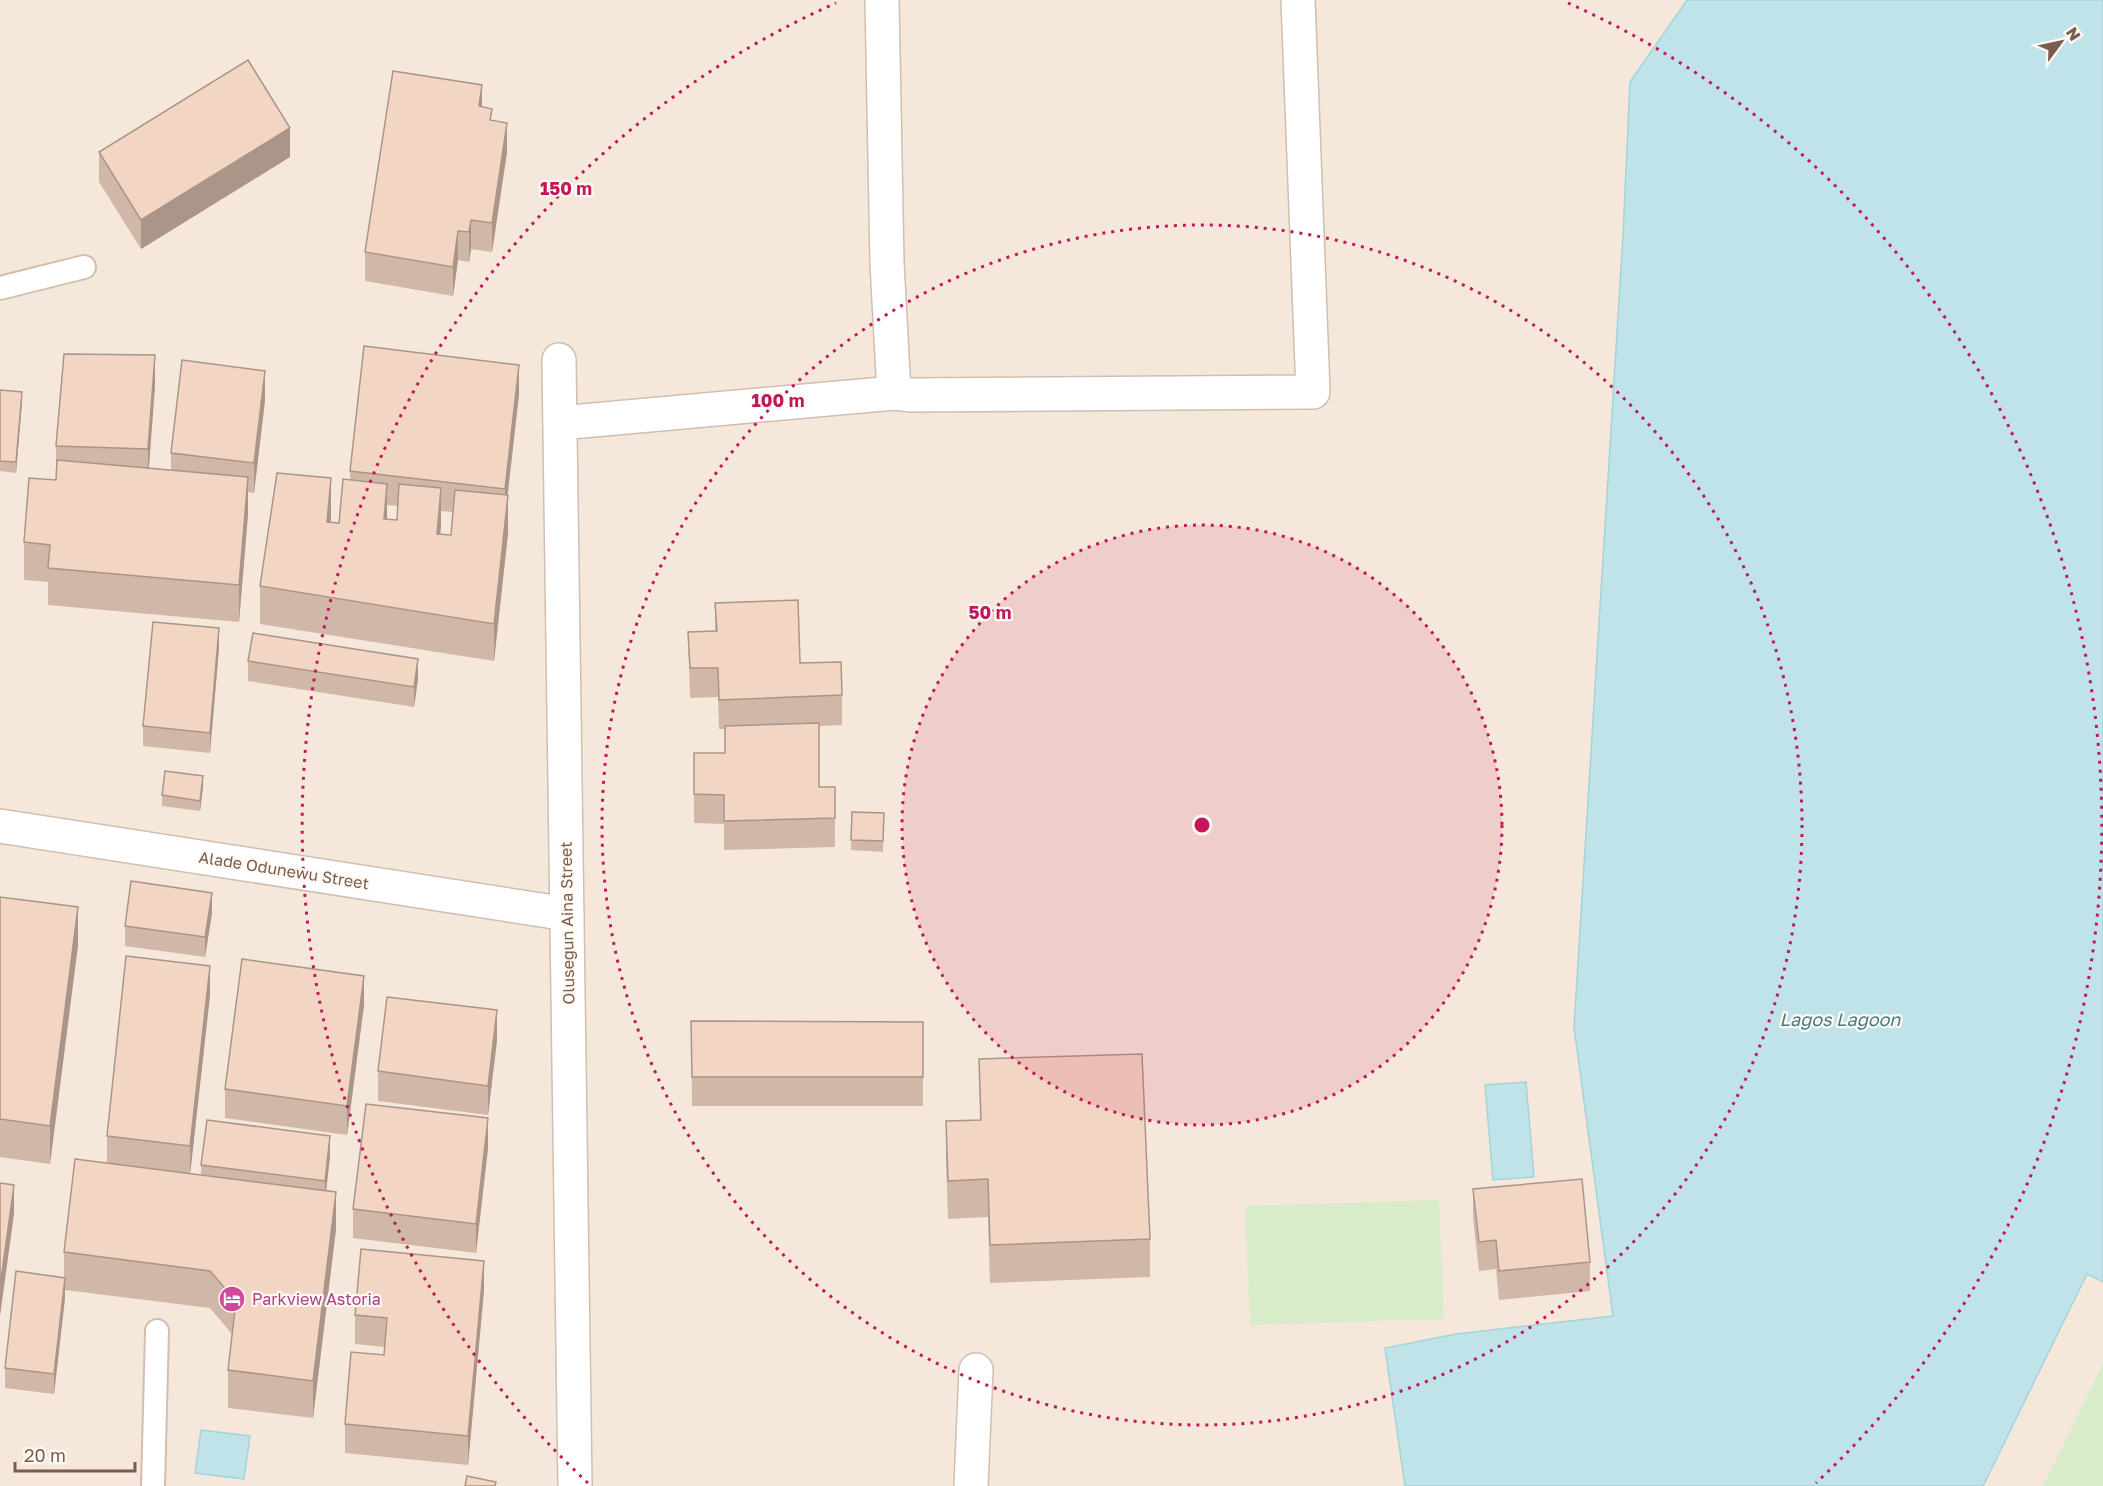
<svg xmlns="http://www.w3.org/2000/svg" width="2103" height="1486" font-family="'Golos Text',sans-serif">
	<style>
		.residential { fill: #f5e8da }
		.green { fill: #d8ecc9 }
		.water { fill: #bfe3e8; stroke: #a5d3da; stroke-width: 1.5 }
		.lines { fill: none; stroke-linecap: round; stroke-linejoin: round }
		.service-casing { stroke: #d1beb0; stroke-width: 26 }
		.minor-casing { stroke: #d1beb0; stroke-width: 36 }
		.service { stroke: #fff; stroke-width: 22 }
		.minor { stroke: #fff; stroke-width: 33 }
		.wall { fill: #d1b7a8; fill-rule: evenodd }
		.shaded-wall { fill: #aa9588 }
		.building { fill: #f3d5c3; stroke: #aa9588; stroke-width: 1.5 }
		.ring { fill: none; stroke: #c2185b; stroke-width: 3; stroke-dasharray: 3 6 }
		.labels { text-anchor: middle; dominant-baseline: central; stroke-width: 4.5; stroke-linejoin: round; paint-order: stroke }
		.street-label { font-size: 16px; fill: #7a5c4d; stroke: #fffaf3 }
		.hotel-label { font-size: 16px; fill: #b23c85; stroke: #fffaf3; text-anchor: start }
		.water-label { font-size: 18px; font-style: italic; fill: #437c86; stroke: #fffaf3 }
		.centre { fill: #c2185b; stroke: #fffaf3; stroke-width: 3 }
		.ring-label { font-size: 18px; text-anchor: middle; font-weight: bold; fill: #c2185b; stroke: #fffaf3; stroke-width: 4.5; stroke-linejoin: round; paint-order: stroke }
	</style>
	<rect width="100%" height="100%" fill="#fdf6ec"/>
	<g class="residential">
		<polygon points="0,0 1687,0 1630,83 1623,236 1574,1027 1613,1316 1456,1334 1385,1348 1405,1486 0,1486"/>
		<polygon points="2087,1274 2103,1282 2103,1486 1983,1486"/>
	</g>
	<g class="green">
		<polygon points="1439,1200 1444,1319 1250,1325 1245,1206"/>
		<polygon points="2103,1364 2103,1486 2043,1486"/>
	</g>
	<g class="water">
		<polygon points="1687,0 2103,0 2103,1282 2087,1274 1983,1486 1405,1486 1385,1348 1456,1334 1613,1316 1574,1027 1623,236 1630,82"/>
		<polygon points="1526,1082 1534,1177 1493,1180 1485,1085"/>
		<polygon points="201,1430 250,1436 244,1479 195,1473"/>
	</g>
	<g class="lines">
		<defs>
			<g id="service">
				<polyline points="0,288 84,267"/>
				<polyline points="153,1486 157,1331"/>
			</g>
			<g id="minor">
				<polyline points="882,0 887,263 894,393"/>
				<polyline points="559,360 575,1486"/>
				<polyline points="560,423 894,393 910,395 1313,392 1298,0"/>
				<polyline points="0,826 567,914"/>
				<polyline points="971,1486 976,1370"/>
			</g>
		</defs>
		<use href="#service" class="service-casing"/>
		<use href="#minor" class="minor-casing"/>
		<use href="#service" class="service"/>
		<use href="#minor" class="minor"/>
	</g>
	<g class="wall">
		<polygon points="482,107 492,121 507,152 492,252 471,249 469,262 458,260 453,296 365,281 365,252"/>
		<polygon points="99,152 290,157 141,249 99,182"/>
		<polygon points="155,385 149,468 171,470 171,453 265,400 254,493 248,492 248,514 239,622 48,605 48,582 24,580 24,542 56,480 56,446"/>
		<polygon points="0,390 22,402 16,473 0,471"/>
		<path d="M519,394L507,495L508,533L494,661L260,624V586L331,516V522L339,523L350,480V471ZM387,505L398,506L397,520L387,519ZM441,511L453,512L451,535L440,534Z"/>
		<polygon points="715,603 800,663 842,695 842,725 819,726 819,787 835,787 835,847 724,850 724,824 694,823 694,753 725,753 725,729 719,729 718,697 690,698 688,632 715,631"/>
		<polygon points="219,648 210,753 143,746 143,726"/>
		<polygon points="248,661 418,679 414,707 248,681"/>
		<polygon points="203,787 200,811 162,806 162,795"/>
		<polygon points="852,812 884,813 883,852 851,850"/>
		<polygon points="0,897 78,945 50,1164 0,1157"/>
		<polygon points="212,913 205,957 125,946 125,926"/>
		<polygon points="210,995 190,1174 201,1175 201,1165 330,1156 326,1191 336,1229 313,1418 228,1408 228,1370 232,1334 210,1308 65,1290 65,1298 54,1394 5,1388 5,1368 64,1277 64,1252 107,1163 107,1136"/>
		<polygon points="364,1005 347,1135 225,1118 225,1089"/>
		<polygon points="691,1021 923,1022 923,1106 692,1106"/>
		<polygon points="497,1040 488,1115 378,1101 378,1071"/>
		<polygon points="979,1059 1150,1239 1150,1277 990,1283 988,1217 948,1219 946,1159 946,1121 980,1120"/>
		<polygon points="488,1148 476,1253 353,1238 353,1209"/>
		<polygon points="1473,1189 1590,1262 1590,1291 1499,1300 1496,1269 1479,1271 1473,1218"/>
		<polygon points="484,1290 468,1465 345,1453 345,1424 384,1355 385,1347 355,1344 355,1315"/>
	</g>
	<g class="shaded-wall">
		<polygon points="482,85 482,114 479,106"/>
		<polygon points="507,123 507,152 492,252 492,223"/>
		<polygon points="290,128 290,157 141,249 141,220"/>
		<polygon points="471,220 471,249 469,262 469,232"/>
		<polygon points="458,231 458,260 453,296 453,267"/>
		<polygon points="155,355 155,385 148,479 148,449"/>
		<polygon points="519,365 519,394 505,519 505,489"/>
		<polygon points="265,371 265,400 254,493 254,463"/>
		<polygon points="22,392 22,402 16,473 16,462"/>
		<polygon points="248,477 248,514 239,622 239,585"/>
		<polygon points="331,478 331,516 327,559 327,522"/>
		<polygon points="387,484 387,521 384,519"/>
		<polygon points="441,488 441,526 437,571 437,534"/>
		<polygon points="508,495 508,533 494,661 494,624"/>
		<polygon points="219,628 219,648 210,753 210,733"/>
		<polygon points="418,659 418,679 414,707 414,687"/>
		<polygon points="203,776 203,787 200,811 200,801"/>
		<polygon points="212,893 212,913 205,957 205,937"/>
		<polygon points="78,907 78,945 50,1164 50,1126"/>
		<polygon points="210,966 210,995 190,1175 190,1146"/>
		<polygon points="364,976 364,1005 347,1135 347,1106"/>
		<polygon points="497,1010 497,1040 488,1115 488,1086"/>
		<polygon points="488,1118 488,1148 476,1253 476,1224"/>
		<polygon points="330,1136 330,1156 325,1201 325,1181"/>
		<polygon points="14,1185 14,1214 0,1316 0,1287"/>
		<polygon points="336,1192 336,1229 313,1418 313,1381"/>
		<polygon points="484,1261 484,1290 468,1465 468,1436"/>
		<polygon points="65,1278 65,1298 54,1394 54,1374"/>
	</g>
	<g class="building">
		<polygon points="248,60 290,128 141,220 99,152"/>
		<polygon points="393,71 482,85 479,106 492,109 490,120 507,123 492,223 471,220 469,232 458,231 453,267 365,252"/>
		<polygon points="364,346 519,365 505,489 350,471"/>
		<polygon points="64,354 155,355 148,449 56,446"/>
		<polygon points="182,360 265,371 254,463 171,453"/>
		<polygon points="0,390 22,392 16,462 0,461"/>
		<polygon points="57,460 248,477 239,585 48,568 50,545 24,542 29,478 56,480"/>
		<polygon points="277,473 331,478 327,522 339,523 343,479 387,484 384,519 397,520 399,484 441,488 437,534 451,535 455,490 508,495 494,624 260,586"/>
		<polygon points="798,600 800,663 841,662 842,695 719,700 718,668 690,668 688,632 717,631 715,603"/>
		<polygon points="153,622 219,628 210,733 143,726"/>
		<polygon points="253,633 418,659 414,687 248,661"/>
		<polygon points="819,723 819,787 835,787 835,818 724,821 724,795 694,794 694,753 725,753 725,726"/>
		<polygon points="165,771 203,776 200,801 162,795"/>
		<polygon points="852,812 884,813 883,841 851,840"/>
		<polygon points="131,881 212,893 205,937 125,926"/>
		<polygon points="0,897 78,907 50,1126 0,1119"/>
		<polygon points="126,956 210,966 190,1146 107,1136"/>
		<polygon points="242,959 364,976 347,1106 225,1089"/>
		<polygon points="387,997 497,1010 488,1086 378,1071"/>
		<polygon points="691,1021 923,1022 923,1077 692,1077"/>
		<polygon points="1142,1054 1150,1239 990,1245 988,1179 948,1181 946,1121 981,1120 979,1059"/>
		<polygon points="366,1104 488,1118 476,1224 353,1209"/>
		<polygon points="207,1120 330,1136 325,1181 201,1165"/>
		<polygon points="75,1159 336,1192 313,1381 228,1370 236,1301 210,1271 64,1252"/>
		<polygon points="1582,1179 1590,1262 1499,1271 1496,1240 1479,1242 1473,1189"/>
		<polygon points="0,1183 14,1185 0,1287"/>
		<polygon points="361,1249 484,1261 468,1436 345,1424 351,1352 384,1355 387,1318 355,1315"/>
		<polygon points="16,1271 65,1278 54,1374 5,1368"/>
		<polygon points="467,1476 496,1482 495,1486 465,1486"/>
	</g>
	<circle cx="1202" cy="825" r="300" fill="#c2185b" fill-opacity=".12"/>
	<g class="ring">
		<circle cx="1202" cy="825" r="300"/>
		<circle cx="1202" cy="825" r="600"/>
		<path d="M588 1483A900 900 0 0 1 836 3M1568 3A900 900 0 0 1 1816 1483"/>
	</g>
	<defs>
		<symbol id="hotel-disc" viewBox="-11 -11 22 22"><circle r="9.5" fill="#d1479c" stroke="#fffaf3"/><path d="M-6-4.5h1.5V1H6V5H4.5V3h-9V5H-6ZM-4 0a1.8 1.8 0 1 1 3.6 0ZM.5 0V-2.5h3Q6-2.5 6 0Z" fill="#fff"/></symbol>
	</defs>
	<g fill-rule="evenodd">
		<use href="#hotel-disc" x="217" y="1284" width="30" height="30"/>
	</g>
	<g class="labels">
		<g class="street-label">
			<text transform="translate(284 870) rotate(9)">Alade Odunewu Street</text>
			<text transform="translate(567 923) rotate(-91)">Olusegun Aina Street</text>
		</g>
		<g class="hotel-label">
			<text x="252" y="1299">Parkview Astoria</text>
		</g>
		<g class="water-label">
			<text x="1840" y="1019">Lagos Lagoon</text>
		</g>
	</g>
	<circle cx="1202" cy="825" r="9" class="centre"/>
	<g class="ring-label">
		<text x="566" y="195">150 m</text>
		<text x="778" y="407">100 m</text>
		<text x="990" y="619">50 m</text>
	</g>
	<g transform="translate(2061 42) rotate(57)" stroke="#fffaf3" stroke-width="4.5" paint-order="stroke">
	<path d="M0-4.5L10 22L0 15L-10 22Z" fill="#7a5c4d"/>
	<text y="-9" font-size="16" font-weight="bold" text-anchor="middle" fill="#7a5c4d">N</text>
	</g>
	<path d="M15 1462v9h120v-9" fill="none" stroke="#7a5c4d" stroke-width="3"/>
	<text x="24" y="1462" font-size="18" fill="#7a5c4d" stroke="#fffaf3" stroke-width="4.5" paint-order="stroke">20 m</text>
</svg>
